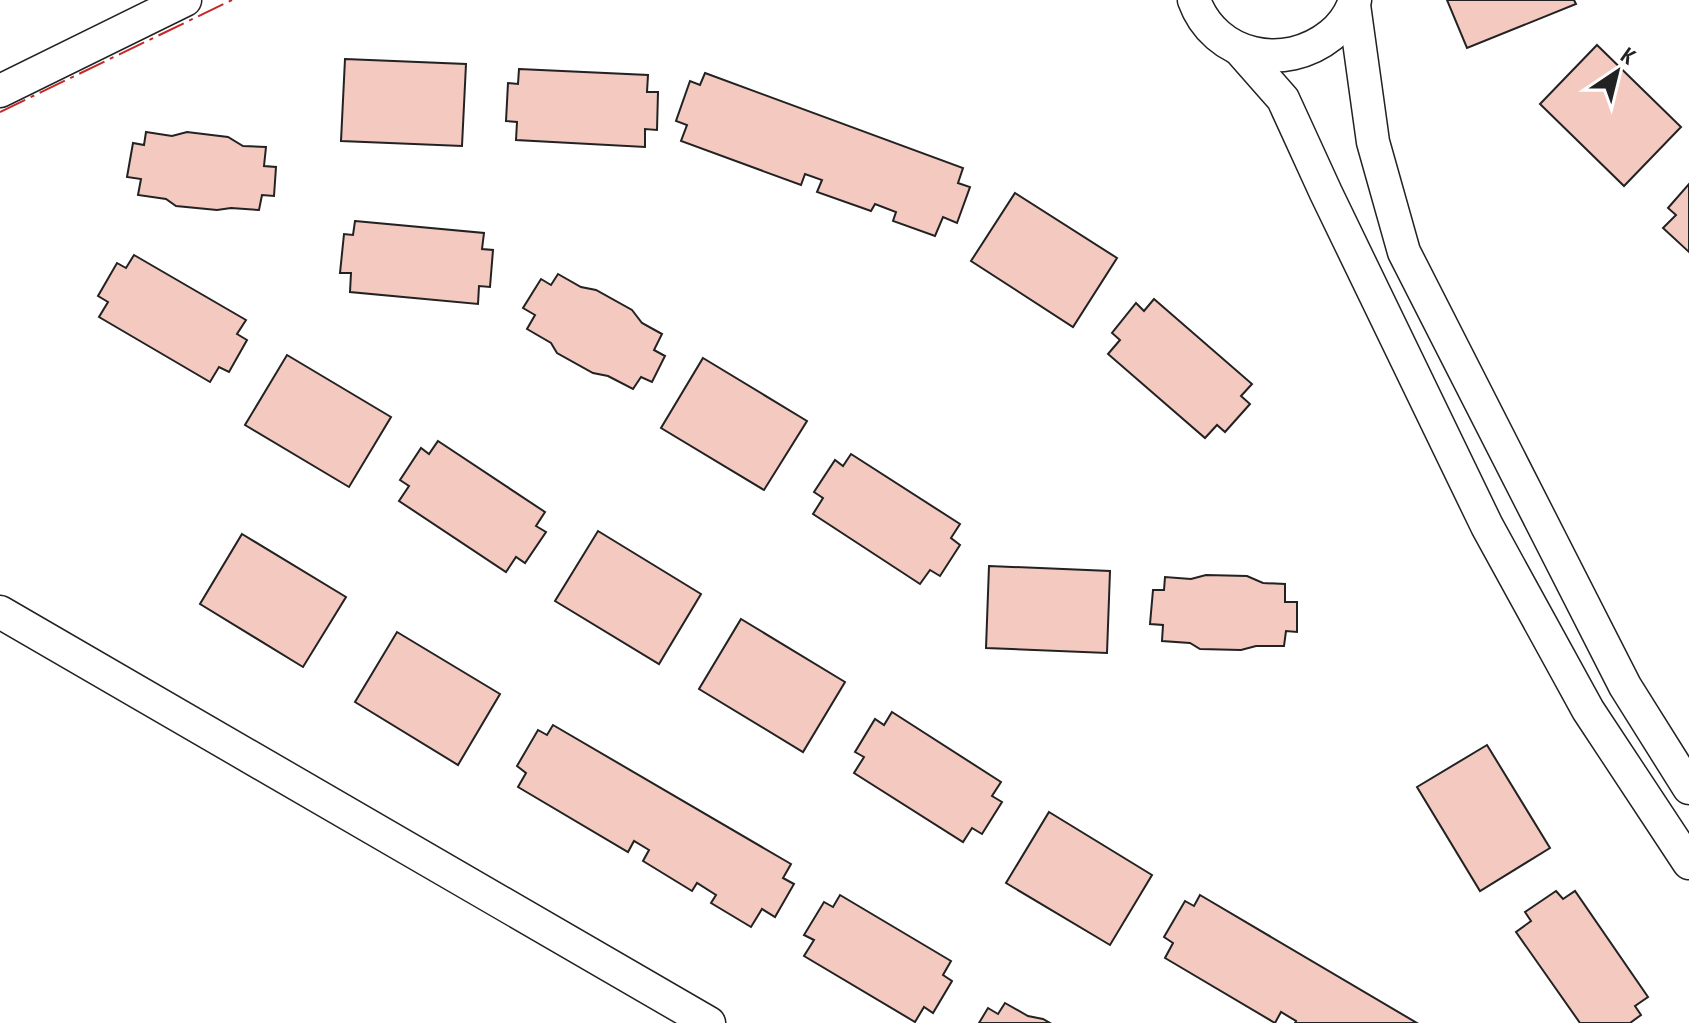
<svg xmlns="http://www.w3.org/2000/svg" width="1689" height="1023" font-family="'PT Sans Narrow',sans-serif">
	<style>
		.building { fill: #f3c9c0; stroke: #222; stroke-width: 2 }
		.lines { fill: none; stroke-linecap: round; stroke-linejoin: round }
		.minor-casing { stroke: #222; stroke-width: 35 }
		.minor { stroke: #fff; stroke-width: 32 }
		.power { stroke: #c62828; stroke-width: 2; stroke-dasharray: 28 6 4 6; stroke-linecap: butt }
	</style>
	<rect width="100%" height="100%" fill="#fff"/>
	<g class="building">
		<polygon points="1447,0 1574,0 1576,4 1467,48"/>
		<polygon points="1597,45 1681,127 1624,186 1540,104"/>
		<polygon points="345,59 466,64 462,146 341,141"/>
		<polygon points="519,69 648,75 647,92 658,92 657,130 645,129 645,147 516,140 517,122 506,121 508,83 518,84"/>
		<polygon points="705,73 963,168 958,183 970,187 957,223 943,217 935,236 893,221 896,212 875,204 871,211 817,192 822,180 805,174 801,185 681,141 687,125 676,121 690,81 700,85"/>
		<polygon points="146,132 172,136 187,132 228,137 243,146 266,147 264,166 276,167 274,196 262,195 259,210 231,208 217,210 176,206 166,199 138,195 141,179 127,177 133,143 144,145"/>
		<polygon points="1689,184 1689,252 1663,228 1676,215 1668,208"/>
		<polygon points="1015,193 1117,258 1073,327 971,261"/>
		<polygon points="355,221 484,233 482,249 493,250 490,287 479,286 478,304 350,292 351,273 340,273 344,234 353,235"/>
		<polygon points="134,255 246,320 237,334 247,340 229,372 219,367 210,382 99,317 108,302 98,296 117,263 126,268"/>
		<polygon points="558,274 581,287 596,290 632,310 642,323 662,334 654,350 665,356 652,382 641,377 633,389 608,376 593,373 557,353 551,343 527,329 535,315 523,308 541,279 551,285"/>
		<polygon points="1154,299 1252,384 1241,396 1250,404 1225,432 1217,425 1205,438 1108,354 1120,340 1112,333 1136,303 1144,311"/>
		<polygon points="287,355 391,417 349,487 245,425"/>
		<polygon points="703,358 807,421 764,490 661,428"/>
		<polygon points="438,441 545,512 536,526 546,532 525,563 516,557 506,572 399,501 409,486 400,480 421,448 429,454"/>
		<polygon points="851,454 960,524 951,538 960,545 940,576 930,570 920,584 813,514 823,498 814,492 835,460 843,466"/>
		<polygon points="598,531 701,594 659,664 555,601"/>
		<polygon points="242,534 346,597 303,667 200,604"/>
		<polygon points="989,566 1110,571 1107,653 986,648"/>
		<polygon points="1206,575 1247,576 1263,583 1285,584 1285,602 1297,602 1297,632 1286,631 1284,646 1256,646 1241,650 1200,649 1190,643 1162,641 1163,625 1150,624 1153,590 1164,590 1165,577 1191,579"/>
		<polygon points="741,619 845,682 803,752 699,689"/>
		<polygon points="397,632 500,694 458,765 355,702"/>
		<polygon points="892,712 1001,782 992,796 1002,802 982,834 972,828 963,842 854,773 864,757 855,752 875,719 884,725"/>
		<polygon points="553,725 791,864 783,878 794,884 775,917 762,909 751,927 711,903 716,895 697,883 692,891 643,861 649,850 634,841 628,852 518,787 526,773 517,766 538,730 547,735"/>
		<polygon points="1487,745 1550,848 1480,891 1417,787"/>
		<polygon points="1049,812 1152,875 1110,945 1006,883"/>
		<polygon points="1556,891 1563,899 1575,891 1648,997 1635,1006 1641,1015 1630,1023 1580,1023 1516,932 1531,921 1525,912"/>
		<polygon points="840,895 951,961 943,975 952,981 933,1013 924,1007 915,1022 804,956 814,940 804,935 824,902 833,907"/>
		<polygon points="1200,895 1417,1023 1295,1023 1296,1021 1281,1012 1275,1023 1165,958 1173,943 1164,937 1185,901 1194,906"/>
		<polygon points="1005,1003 1028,1016 1043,1019 1050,1023 979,1023 988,1008 998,1014"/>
	</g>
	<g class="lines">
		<defs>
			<g id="minor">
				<path d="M1194,0C1215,58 1285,72 1331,35C1342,26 1351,13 1355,0"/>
				<polyline points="1354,5 1373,142 1404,252 1625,686 1689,788"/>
				<polyline points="1239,49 1283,99 1326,193 1487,526 1588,710 1689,863"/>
				<polyline points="0,91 185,0"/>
				<polyline points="0,612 709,1023"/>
			</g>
		</defs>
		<use href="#minor" class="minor-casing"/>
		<use href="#minor" class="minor"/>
		<polyline class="power" points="0,112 232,0"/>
	</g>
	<g transform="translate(1617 72) rotate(35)" stroke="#ffffff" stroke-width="6" paint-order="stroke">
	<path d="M0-6L14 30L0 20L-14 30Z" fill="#222222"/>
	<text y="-12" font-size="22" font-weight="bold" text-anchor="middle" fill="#222222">K</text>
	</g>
</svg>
